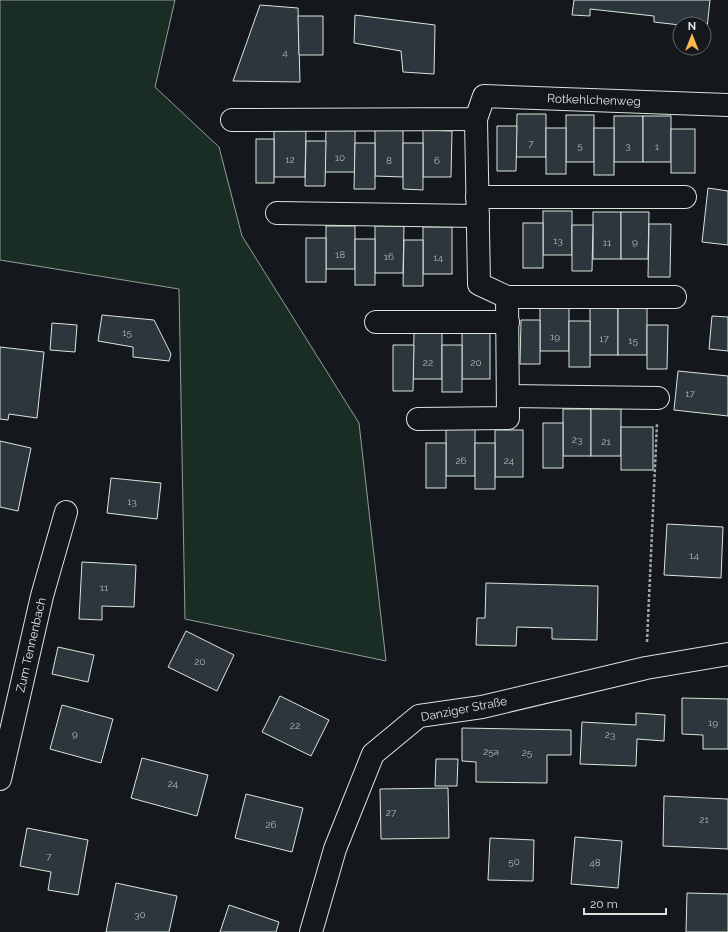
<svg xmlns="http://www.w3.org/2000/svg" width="728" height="932" font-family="Raleway,sans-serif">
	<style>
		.green { fill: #1a2d24; stroke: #939e99 }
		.building { fill: #2c363c; stroke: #d8e6dc }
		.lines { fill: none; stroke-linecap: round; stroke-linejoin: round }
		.minor-casing { stroke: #d8e6dc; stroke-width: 24 }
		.path { stroke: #9da8a2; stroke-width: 2.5; stroke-dasharray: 3 2; stroke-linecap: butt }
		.minor { stroke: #14181c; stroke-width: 22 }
		.labels { text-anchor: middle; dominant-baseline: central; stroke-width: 3; stroke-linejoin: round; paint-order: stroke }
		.number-label { font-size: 10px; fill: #adbab4 }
		.street-label { font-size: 12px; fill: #d8e6dc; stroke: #14181c }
	</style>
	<rect width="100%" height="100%" fill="#14181c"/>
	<polygon class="green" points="0,0 175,0 155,87 219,147 242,236 359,423 386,661 185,619 179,289 0,260"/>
	<g class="building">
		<polygon points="574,0 710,0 707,28 704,28 704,24 680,25 654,22 654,16 590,9 590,16 572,15"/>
		<polygon points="260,5 298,8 300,82 233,81"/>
		<polygon points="355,15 435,25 434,74 403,72 401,51 354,43"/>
		<polygon points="298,16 323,16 323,55 299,55"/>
		<polygon points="517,114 546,114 546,157 516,157"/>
		<rect x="566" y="115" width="28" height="47"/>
		<rect x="614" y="116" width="29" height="46"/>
		<rect x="643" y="116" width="28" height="46"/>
		<polygon points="497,126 517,126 516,171 497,171"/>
		<rect x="546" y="128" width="20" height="46"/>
		<rect x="594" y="128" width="20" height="47"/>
		<polygon points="274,129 306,129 305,177 274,177"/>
		<polygon points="326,129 355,129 355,172 325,172"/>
		<rect x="671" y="129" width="24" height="44"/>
		<polygon points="375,130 403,130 403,177 375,176"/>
		<polygon points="423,130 452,131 451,177 423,177"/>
		<rect x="256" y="139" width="18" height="44"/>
		<polygon points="306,141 326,141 325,186 305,186"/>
		<polygon points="355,143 375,143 375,189 354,189"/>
		<polygon points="403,143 423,143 423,190 403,189"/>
		<polygon points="708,188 728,191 728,245 702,242"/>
		<rect x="543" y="211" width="29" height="44"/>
		<rect x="593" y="212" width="28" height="47"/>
		<polygon points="621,212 649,212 648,259 621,259"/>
		<rect x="523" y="223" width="20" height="45"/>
		<polygon points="649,224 671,224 670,277 648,277"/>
		<polygon points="572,225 593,225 592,271 572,271"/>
		<rect x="326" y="226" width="29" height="43"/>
		<polygon points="375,226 404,226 403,273 375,273"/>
		<rect x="423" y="227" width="29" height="47"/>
		<rect x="306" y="238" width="20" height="44"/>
		<rect x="355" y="239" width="20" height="46"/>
		<polygon points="404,240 423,240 423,286 403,286"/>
		<rect x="540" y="308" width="29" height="43"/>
		<rect x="590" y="308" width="28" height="47"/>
		<rect x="618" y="308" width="29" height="47"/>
		<polygon points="102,315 154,320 171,354 169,361 133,357 133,347 98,341"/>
		<polygon points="712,316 728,317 728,351 709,349"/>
		<polygon points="521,320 540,320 540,364 520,364"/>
		<rect x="569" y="321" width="21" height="46"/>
		<polygon points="52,323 77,325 75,352 50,350"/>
		<polygon points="647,325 668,325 667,369 647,369"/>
		<polygon points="414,332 442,332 442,379 413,379"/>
		<rect x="462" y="333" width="28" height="46"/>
		<polygon points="393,345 414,345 413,391 393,391"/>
		<rect x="442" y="345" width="20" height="47"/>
		<polygon points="0,347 44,352 37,418 9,414 8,420 0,419"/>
		<polygon points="678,371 728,376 728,416 674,410"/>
		<rect x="563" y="409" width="28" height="47"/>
		<rect x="591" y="409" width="30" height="47"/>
		<rect x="543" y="423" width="20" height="45"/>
		<rect x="621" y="427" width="32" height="43"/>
		<rect x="446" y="429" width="29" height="47"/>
		<rect x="495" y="430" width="28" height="47"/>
		<polygon points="0,441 31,448 18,511 0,507"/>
		<rect x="426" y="443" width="20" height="45"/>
		<rect x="475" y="443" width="20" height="46"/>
		<polygon points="111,478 161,483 157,519 107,513"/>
		<polygon points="667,524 723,527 721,578 664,575"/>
		<polygon points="82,562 136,565 134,607 102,606 102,620 79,619"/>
		<polygon points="486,583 598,586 597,640 552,639 552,628 517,627 516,646 476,645 477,618 485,618"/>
		<polygon points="186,631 234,655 217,691 168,667"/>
		<polygon points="58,647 94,655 88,682 52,674"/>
		<polygon points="280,696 329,720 311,756 262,732"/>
		<polygon points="682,698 728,699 728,749 703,749 703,735 682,734"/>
		<polygon points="62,705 113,719 101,763 50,749"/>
		<polygon points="636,713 665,715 664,741 637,739 636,766 580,764 582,722 636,725"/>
		<polygon points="462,728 571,730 571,755 547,755 547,783 476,782 476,762 462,761"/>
		<polygon points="142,758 208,775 197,816 131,798"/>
		<polygon points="436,759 458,759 457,786 435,786"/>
		<polygon points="448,788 449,838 381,839 380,789"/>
		<polygon points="246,794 303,808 292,852 235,838"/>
		<polygon points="664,796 728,799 728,849 663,846"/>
		<polygon points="27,828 88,840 78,895 48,890 51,872 20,866"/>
		<polygon points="575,837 622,841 618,888 571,884"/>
		<polygon points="490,838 534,840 533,881 488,880"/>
		<polygon points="116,883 177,896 169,932 106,932"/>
		<polygon points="687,893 728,894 728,932 686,932"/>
		<polygon points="229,905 279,922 276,932 220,932"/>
	</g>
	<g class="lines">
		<defs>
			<g id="minor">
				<polyline points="232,120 476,119 484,96 728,105"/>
				<polyline points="477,197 685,197"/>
				<polyline points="277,213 478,216"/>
				<polyline points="507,297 675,297"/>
				<polyline points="376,322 508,322"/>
				<polyline points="509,396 658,398"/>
				<polyline points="418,419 508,418 507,297 479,284 476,119"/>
				<polyline points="0,779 42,596 66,512"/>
				<polyline points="311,932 335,849 373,754 419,716 482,707 646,668 728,654"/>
			</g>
		</defs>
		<use href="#minor" class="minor-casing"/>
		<polyline class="path" points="647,642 657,423"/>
		<use href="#minor" class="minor"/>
	</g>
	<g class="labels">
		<g class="number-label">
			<text x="285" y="52">4</text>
			<text x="531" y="143">7</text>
			<text x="580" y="145">5</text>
			<text x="628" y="145">3</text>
			<text x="657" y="146">1</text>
			<text x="340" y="157">10</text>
			<text x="290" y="159">12</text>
			<text x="389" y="160">8</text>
			<text x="437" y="160">6</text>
			<text x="558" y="240">13</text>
			<text x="635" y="241">9</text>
			<text x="607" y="242">11</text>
			<text x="340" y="254">18</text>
			<text x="389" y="256">16</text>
			<text x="438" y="257">14</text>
			<text x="127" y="332">15</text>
			<text x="555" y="336">19</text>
			<text x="604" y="338">17</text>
			<text x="633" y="340">15</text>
			<text x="428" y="362">22</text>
			<text x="476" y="362">20</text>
			<text x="690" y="393">17</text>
			<text x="577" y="439">23</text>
			<text x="606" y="441">21</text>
			<text x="461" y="460">26</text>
			<text x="509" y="460">24</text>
			<text x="132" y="501">13</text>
			<text x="694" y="555">14</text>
			<text x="104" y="587">11</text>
			<text x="200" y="661">20</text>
			<text x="713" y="722">19</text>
			<text x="295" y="725">22</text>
			<text x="75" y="733">9</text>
			<text x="610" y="734">23</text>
			<text x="491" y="751">25a</text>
			<text x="527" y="752">25</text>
			<text x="173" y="783">24</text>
			<text x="391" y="812">27</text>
			<text x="704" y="819">21</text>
			<text x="271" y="824">26</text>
			<text x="49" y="856">7</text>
			<text x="514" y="861">50</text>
			<text x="595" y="862">48</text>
			<text x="140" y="914">30</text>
		</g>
		<g class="street-label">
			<text transform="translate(594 100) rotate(2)">Rotkehlchenweg</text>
			<text transform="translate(31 645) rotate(-77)">Zum Tennenbach</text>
			<text transform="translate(464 709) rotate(-11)">Danziger Straße</text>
		</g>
	</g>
	<g transform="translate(692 36)"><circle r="19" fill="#14181c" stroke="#626a69"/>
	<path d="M0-3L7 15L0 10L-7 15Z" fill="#ffb74d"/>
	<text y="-6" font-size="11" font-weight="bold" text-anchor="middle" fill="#d8e6dc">N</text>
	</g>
	<path d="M584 908v6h82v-6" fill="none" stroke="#d8e6dc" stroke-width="2"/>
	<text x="590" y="908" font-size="12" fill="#d8e6dc" stroke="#14181c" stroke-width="3" paint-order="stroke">20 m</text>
</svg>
